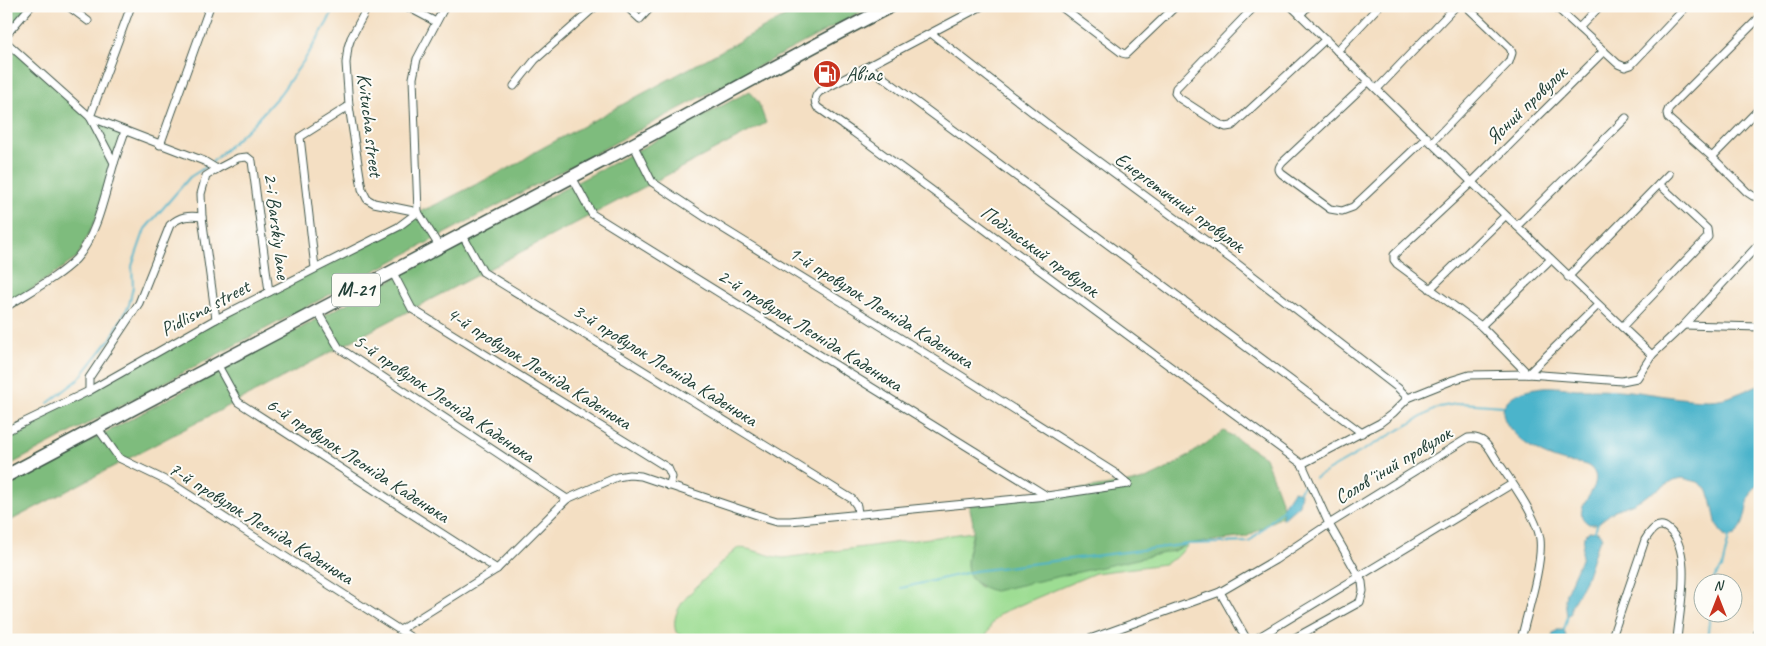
<svg xmlns="http://www.w3.org/2000/svg" width="1766" height="646" font-family="Caveat,sans-serif">
	<style>
		.green { fill: #9ddd93; stroke: #5e8d64 }
		.forest { fill: #7ebc7d; stroke: #4e7c58 }
		.water { fill: #4cb4cb; stroke: #367880 }
		.lines { fill: none; stroke-linecap: round; stroke-linejoin: round }
		.stream { stroke: #4cb4cb; stroke-width: 2 }
		.street-casing { stroke: #3f5549; stroke-width: 9 }
		.highway-casing { stroke: #3f5549; stroke-width: 15 }
		.street { stroke: #fff; stroke-width: 7 }
		.highway { stroke: #fff; stroke-width: 12 }
		.labels { text-anchor: middle; dominant-baseline: central; stroke-width: 4; stroke-linejoin: round; paint-order: stroke }
		.shield { fill: #fdfcf7; stroke: #62766e; stroke-width: 1 }
		.shield-label { font-size: 19px; font-weight: bold; fill: #1f3d34 }
		.poi-label { font-size: 20px; fill: #1f3d34; stroke: #fdfcf7; text-anchor: start }
		.street-label { font-size: 20px; fill: #1f3d34; stroke: #fdfcf7 }
	</style>
	<rect width="100%" height="100%" fill="#fdfcf7"/>
	<filter id="ink" filterUnits="userSpaceOnUse"><feTurbulence type="fractalNoise" baseFrequency=".02" numOctaves="2"/><feDisplacementMap in="SourceGraphic" scale="10" xChannelSelector="R" yChannelSelector="G"/><feConvolveMatrix kernelMatrix="1 2 1 2 8 2 1 2 1" color-interpolation-filters="sRGB"/></filter>
	<filter id="wash" filterUnits="userSpaceOnUse"><feTurbulence type="fractalNoise" baseFrequency=".0096" numOctaves="4" result="noise"/><feDisplacementMap in="SourceGraphic" scale="20" xChannelSelector="R" yChannelSelector="G"/><feGaussianBlur stdDeviation="1.12" result="paint"/><feColorMatrix in="noise" values="0 0 0 0 0 0 0 0 0 0 0 0 0 0 0 0 0 1.4 0 .05"/><feComposite in="paint" operator="in"/></filter>
	<g filter="url(#wash)">
		<rect width="100%" height="100%" fill="#f4dfc3"/>
		<path class="green" d="M973,532C968,554 960,571 980,587L1173,551L1189,544L1177,557L1164,564L1095,573L1001,613C993,620 988,629 985,640H687L676,632C668,608 697,587 712,572C720,564 729,555 738,548C753,548 768,557 784,558Z"/>
		<g class="forest">
			<polygon points="6,6 30,6 6,35"/>
			<polygon points="804,6 872,6 6,467 6,431 89,391 216,319 398,227 418,212 433,206 517,164 535,152"/>
			<polygon points="6,42 90,117 125,131 97,217 77,258 6,307"/>
			<polygon points="750,91 759,104 766,123 6,523 6,486 321,317"/>
			<path d="M1224,431L1265,457L1283,506L1284,515L1246,537L1189,544L1173,551L994,591C974,585 964,577 968,555C969,547 973,540 973,532C974,523 971,514 969,505L1140,481C1170,471 1198,449 1224,431Z"/>
		</g>
		<g class="water">
			<path d="M1760,384V483C1740,496 1753,529 1729,538L1724,536L1717,526L1711,499L1707,489L1698,482L1682,478L1674,480L1634,503L1615,510L1597,524H1589C1564,510 1610,487 1591,468C1583,461 1570,464 1562,461C1543,456 1524,445 1511,430C1491,405 1512,392 1536,388C1549,385 1564,388 1577,389C1595,389 1613,389 1630,391C1657,394 1683,400 1709,400C1727,400 1744,391 1760,384Z"/>
			<polygon points="1293,491 1301,493 1299,505 1282,520 1283,506"/>
			<polygon points="1589,531 1598,532 1602,537 1597,545 1586,578 1571,607 1571,613 1567,617 1565,600 1566,593 1581,559 1584,536"/>
			<polygon points="1557,630 1564,630 1567,640 1551,640 1553,634"/>
		</g>
		<g class="lines">
			<g class="stream">
				<polyline points="48,403 78,380 111,338 129,305 133,287 132,266 145,229 190,177 209,165 253,124 280,94 305,59 327,23 335,6"/>
				<polyline points="1315,478 1439,407 1462,403 1503,406"/>
				<polyline points="1298,494 1300,489 1306,483"/>
				<polyline points="1594,533 1598,523"/>
				<polyline points="1714,584 1714,578 1722,568 1729,537"/>
				<polyline points="901,588 975,571 1189,544 1249,542 1284,508"/>
				<polyline points="1564,630 1568,616"/>
				<polyline points="1707,640 1710,614"/>
			</g>
		</g>
	</g>
	<g filter="url(#ink)">
		<g class="lines">
			<defs>
				<g id="street">
					<polyline points="68,6 88,21"/>
					<polyline points="131,6 90,117 204,161 217,169 238,158 247,157 252,161 269,292"/>
					<polyline points="368,6 351,38 348,47 346,63 349,106 362,189 367,199 374,203 418,212"/>
					<polyline points="406,6 436,22"/>
					<polyline points="626,6 640,19 652,6"/>
					<path d="M982,6L819,92C814,97 814,101 817,107L853,132L1302,464L1329,524L1362,582L1363,591L1360,602L1291,640"/>
					<polyline points="1060,6 1122,53 1126,54 1176,6"/>
					<polyline points="1255,6 1176,88 1175,93 1179,98 1219,124 1226,127 1232,126 1326,39"/>
					<path d="M1291,6C1412,123 1530,241 1652,355"/>
					<polyline points="1555,6 1618,64 1625,67 1631,65 1687,6"/>
					<polyline points="1300,15 1308,6"/>
					<polyline points="1760,17 1669,108 1667,113 1668,118 1712,157 1747,192 1753,196 1760,197"/>
					<polyline points="1579,28 1600,6"/>
					<polyline points="932,34 1045,122 1235,262 1398,388 1408,398"/>
					<polyline points="6,35 31,6"/>
					<path d="M6,42L90,117L114,163C105,193 97,236 76,259C57,278 29,292 6,307"/>
					<polyline points="1337,51 1379,6"/>
					<polyline points="869,67 1362,433"/>
					<path d="M1369,81L1282,163C1278,168 1278,170 1282,174L1330,209L1342,211L1353,207L1427,137"/>
					<polyline points="514,86 535,60 596,6"/>
					<polyline points="1377,89 1456,6"/>
					<polyline points="1432,142 1509,62 1512,53 1510,48 1466,6"/>
					<polyline points="633,144 652,182 711,221 952,370 1115,473 1128,484"/>
					<polyline points="160,145 210,6"/>
					<polyline points="1712,157 1760,108"/>
					<polyline points="114,163 125,131"/>
					<polyline points="572,177 592,214 1047,496"/>
					<polyline points="202,217 201,194 206,176 217,169"/>
					<polyline points="1517,226 1626,118"/>
					<polyline points="462,234 483,272 852,499 857,506 858,514"/>
					<polyline points="439,246 418,212 413,78 417,59 445,6"/>
					<polyline points="315,268 300,137 349,106"/>
					<polyline points="392,271 412,309 668,468 672,477 669,486"/>
					<polyline points="1568,277 1669,174"/>
					<polyline points="1430,289 1505,216"/>
					<polyline points="1598,305 1528,374 1481,326 1397,264 1394,260 1394,255 1398,251 1471,183 1604,51"/>
					<polyline points="317,311 339,348 567,499"/>
					<polyline points="1684,325 1760,327"/>
					<polyline points="1481,326 1550,260"/>
					<polyline points="1622,327 1708,237 1707,229 1659,184"/>
					<polyline points="217,364 238,402 497,569"/>
					<path d="M89,391V378L139,303L170,225C180,216 189,215 202,217L216,319"/>
					<polyline points="97,427 119,458 169,482 415,640"/>
					<polyline points="6,431 89,391 216,319 398,227 418,212"/>
					<polyline points="1302,464 1380,423 1393,413 1408,398 1453,380 1469,375 1528,374 1622,381 1637,378 1652,355 1684,325 1760,243"/>
					<polyline points="1220,592 1247,640"/>
					<polyline points="400,630 497,569 567,499 617,477 629,475 641,476 757,515 777,521 790,521 1047,496 1128,484"/>
					<path d="M1087,640L1220,592L1275,560L1329,524L1468,438C1486,436 1489,449 1498,462C1511,481 1537,517 1540,539C1543,564 1527,613 1521,640"/>
					<polyline points="1254,640 1512,484"/>
					<path d="M1611,640L1645,540C1650,532 1658,520 1668,529C1694,549 1679,611 1677,640"/>
					<polyline points="1756,640 1760,625"/>
				</g>
				<path id="highway" d="M6,476C204,370 404,266 602,161C699,110 793,55 891,6"/>
			</defs>
			<use href="#street" class="street-casing"/>
			<use href="#highway" class="highway-casing"/>
			<use href="#street" class="street"/>
			<use href="#highway" class="highway"/>
		</g>
	</g>
	<defs>
		<symbol id="fuel-disc" viewBox="-11 -11 22 22"><circle r="9.5" fill="#c8321e" stroke="#fdfcf7"/><path d="M-5.5-6h7V0h2V4h1.3V-2.5L3-4.5l.8-.8L6-3V5H2.5V1h-1V6h-7ZM-4.2-4.7v3.2H.2V-4.7Z" fill="#fff"/></symbol>
	</defs>
	<g fill-rule="evenodd">
		<use href="#fuel-disc" x="811" y="58" width="32" height="32"/>
	</g>
	<g class="labels">
		<rect class="shield" x="332" y="273.5" width="48" height="33" rx="4"/>
		<g class="shield-label">
			<text x="356" y="290">М-21</text>
		</g>
		<g class="poi-label">
			<text x="846" y="74">Авіас</text>
		</g>
		<g class="street-label">
			<text transform="translate(1526 105) rotate(-44)">Ясний провулок</text>
			<text transform="translate(370 125) rotate(83)">Kvitucha street</text>
			<text transform="translate(1180 202) rotate(36)">Енергетичний провулок</text>
			<text transform="translate(277 226) rotate(83)">2-i Barskiy lane</text>
			<text transform="translate(1040 251) rotate(36)">Подільський провулок</text>
			<text transform="translate(881 307) rotate(32)">1-й провулок Леоніда Каденюка</text>
			<text transform="translate(205 308) rotate(-28)">Pidlisna street</text>
			<text transform="translate(810 330) rotate(32)">2-й провулок Леоніда Каденюка</text>
			<text transform="translate(665 365) rotate(32)">3-й провулок Леоніда Каденюка</text>
			<text transform="translate(539 368) rotate(32)">4-й провулок Леоніда Каденюка</text>
			<text transform="translate(444 398) rotate(34)">5-й провулок Леоніда Каденюка</text>
			<text transform="translate(358 460) rotate(33)">6-й провулок Леоніда Каденюка</text>
			<text transform="translate(1393 465) rotate(-31)">Соловʼїний провулок</text>
			<text transform="translate(261 523) rotate(32)">7-й провулок Леоніда Каденюка</text>
		</g>
	</g>
	<rect width="1766" height="646" fill="none" stroke="#fdfcf7" stroke-width="25"/>
	<g transform="translate(1718 598)"><circle r="24" fill="#fdfcf7" stroke="#a4b0a9"/>
	<path d="M0-4L9 19L0 12L-9 19Z" fill="#c8321e"/>
	<text y="-8" font-size="14" font-weight="bold" text-anchor="middle" fill="#1f3d34">N</text>
	</g>
</svg>
